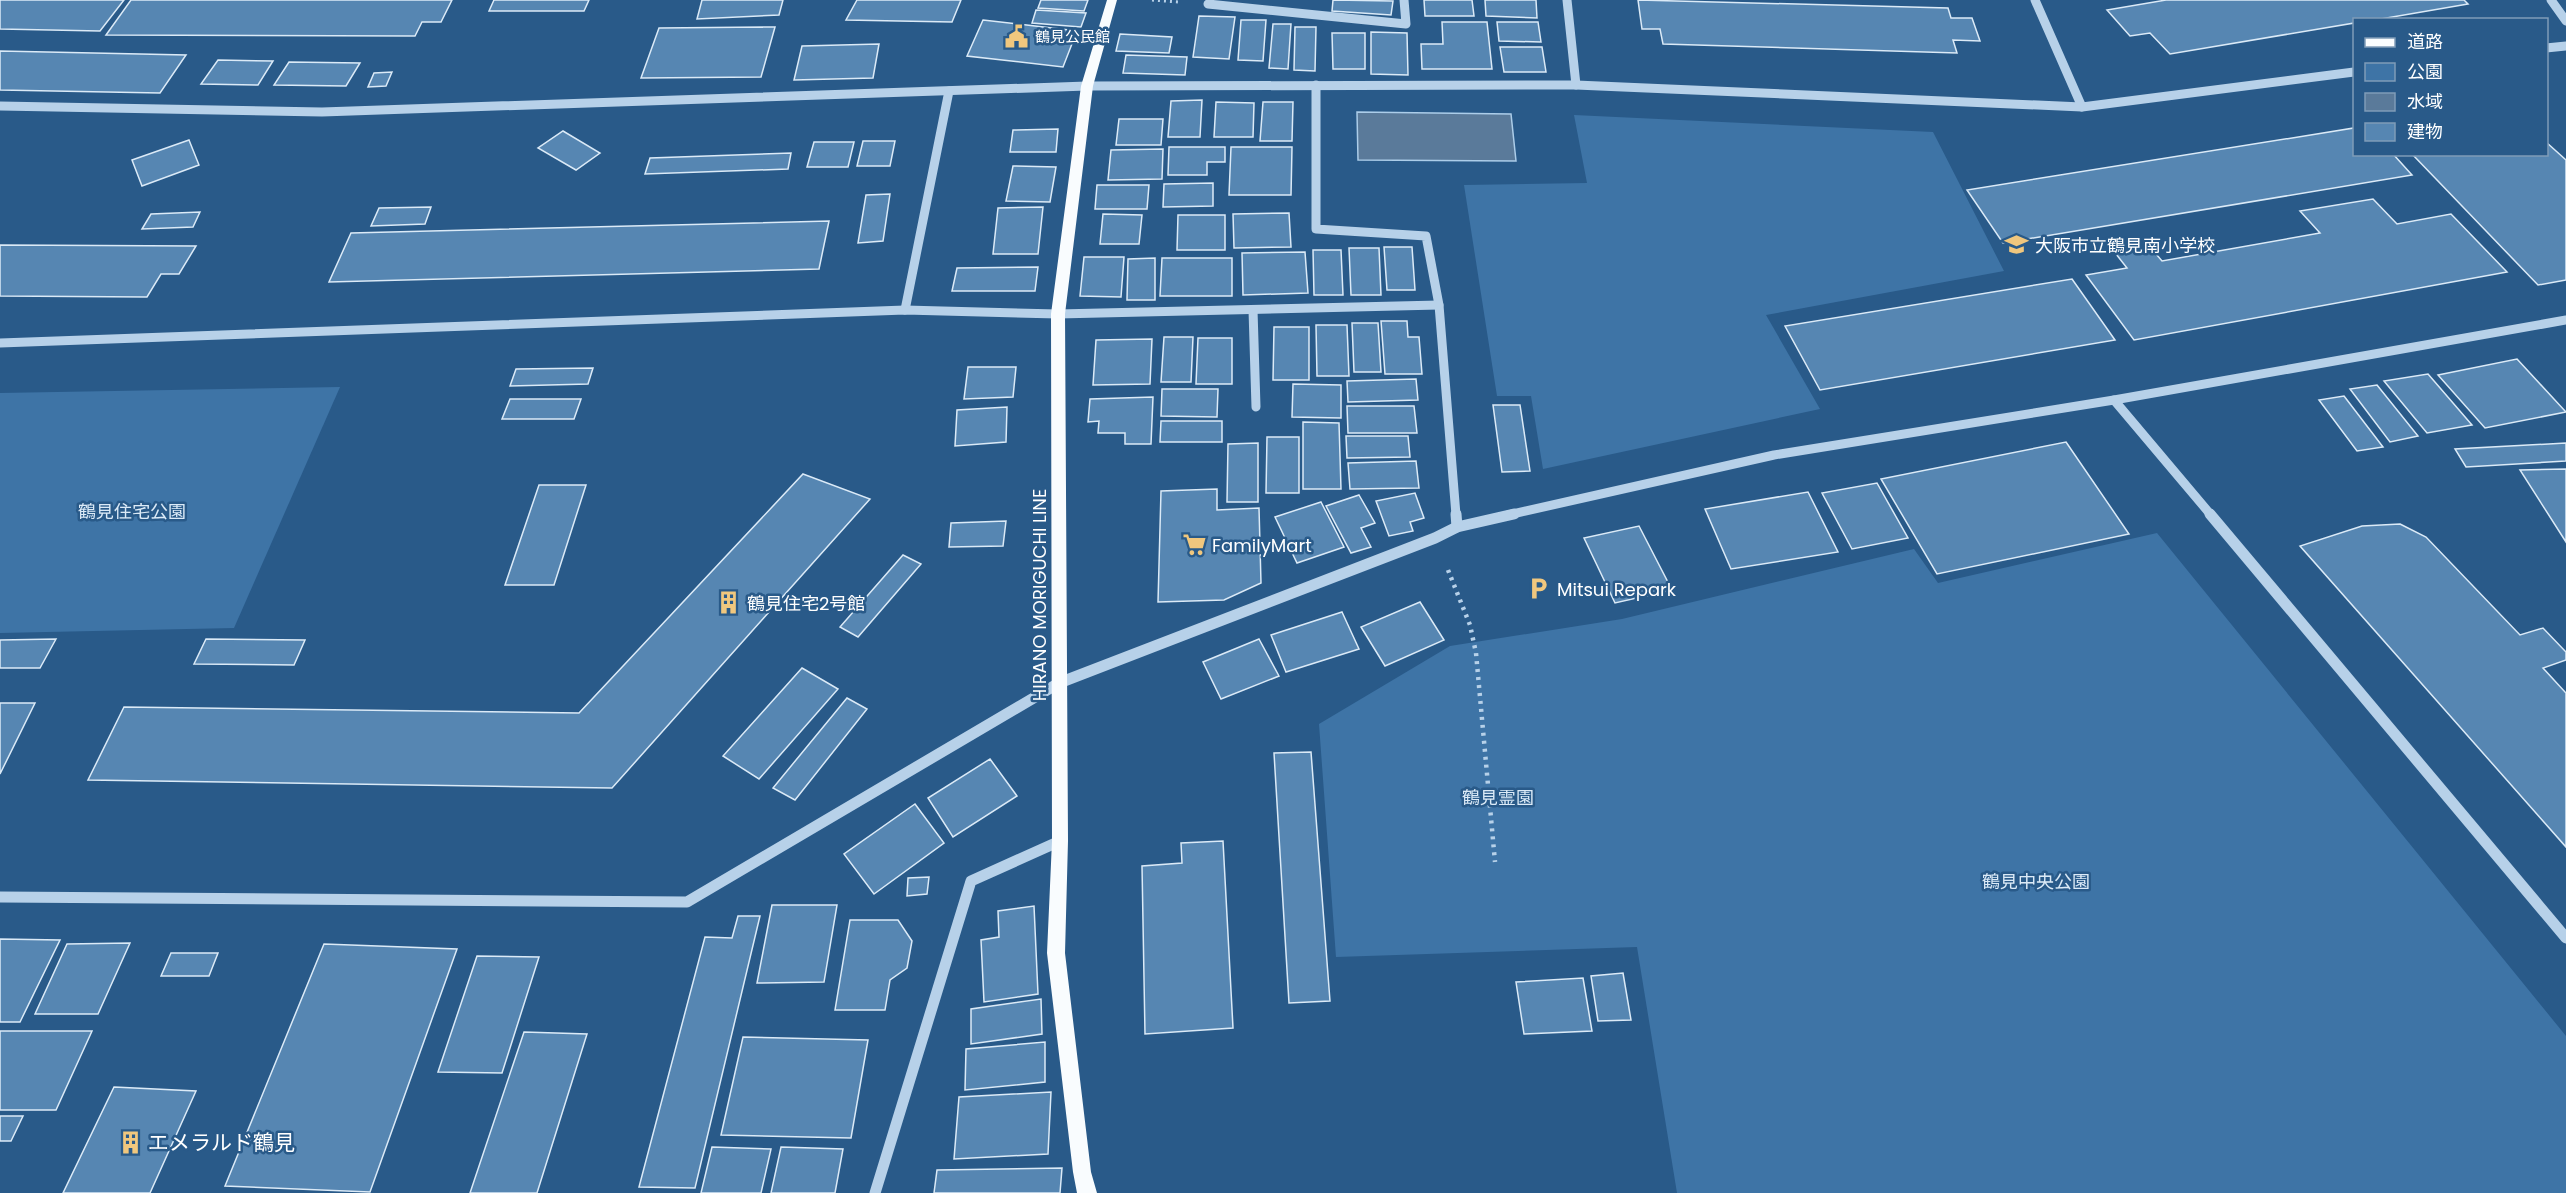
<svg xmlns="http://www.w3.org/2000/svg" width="2566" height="1193" font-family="Poppins,'Noto Sans JP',sans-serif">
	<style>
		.green { fill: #3e74a6 }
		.water { fill: #5a7a9a; stroke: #accde9; stroke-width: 1.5 }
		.building { fill: #5686b2; stroke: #dbeaf7; stroke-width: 1.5 }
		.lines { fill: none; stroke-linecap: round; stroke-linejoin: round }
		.path-far1 { stroke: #b7d1e9; stroke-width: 3; stroke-dasharray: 2 4; stroke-linecap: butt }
		.path { stroke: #b7d1e9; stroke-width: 4.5; stroke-dasharray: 3 5; stroke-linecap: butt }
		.minor-far1 { stroke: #b7d1e9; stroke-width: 9 }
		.minor { stroke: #b7d1e9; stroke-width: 11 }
		.major { fill: #f9fcfe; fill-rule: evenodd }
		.labels { text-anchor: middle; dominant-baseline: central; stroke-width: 5; stroke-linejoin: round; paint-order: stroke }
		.far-poi-label { font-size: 15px; fill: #fff; stroke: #295a89; text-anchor: start }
		.poi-label { font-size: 18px; fill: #fff; stroke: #295a89; text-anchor: start }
		.park-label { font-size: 18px; fill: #dbeaf7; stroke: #295a89 }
		.street-label { font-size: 18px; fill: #fff; stroke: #295a89 }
		.near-poi-label { font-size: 21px; fill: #fff; stroke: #295a89; text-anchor: start }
	</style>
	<rect width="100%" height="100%" fill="#295a89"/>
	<g class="green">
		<polygon points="1574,115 1933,132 2004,271 1766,315 1820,409 1543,469 1531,396 1497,396 1464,185 1587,183"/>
		<polygon points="340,387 234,628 0,633 0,393"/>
		<polygon points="2157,533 2566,1036 2566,1193 1677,1193 1637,947 1336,957 1319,724 1450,646 1622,619 1914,549 1938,583"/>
	</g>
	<polygon class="water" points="1357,112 1511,114 1516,161 1358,160"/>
	<g class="building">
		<polygon points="0,0 124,0 100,31 0,29"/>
		<polygon points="131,0 452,0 441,22 422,22 415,36 106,35"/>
		<polygon points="494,0 589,0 584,11 489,11"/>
		<polygon points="702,0 783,0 779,15 697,19"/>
		<polygon points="857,0 961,0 952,22 846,20"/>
		<polygon points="1041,0 1088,0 1084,11 1038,8"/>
		<polygon points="1333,0 1393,1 1391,15 1332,11"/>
		<polygon points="1424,0 1472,0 1474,16 1425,16"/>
		<polygon points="1485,0 1536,0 1537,18 1486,16"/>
		<polygon points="1638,0 1948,8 1951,18 1972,18 1980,41 1953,40 1957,53 1663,44 1660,29 1642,29"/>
		<polygon points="2166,0 2464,0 2468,4 2375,20 2354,20 2354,23 2170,54 2150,33 2130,36 2107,10"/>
		<polygon points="1036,10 1086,13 1081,27 1032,23"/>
		<polygon points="1199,16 1235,17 1229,59 1193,57"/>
		<polygon points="983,20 1077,31 1063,67 967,56"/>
		<polygon points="1241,20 1266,20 1263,61 1238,60"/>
		<polygon points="1442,22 1487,22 1492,69 1422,69 1421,44 1443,44"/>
		<polygon points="1497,22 1538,22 1541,42 1499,41"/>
		<polygon points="1273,24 1291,24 1288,69 1269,68"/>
		<polygon points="775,27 761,77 641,78 659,28"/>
		<polygon points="1295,27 1316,27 1315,71 1294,70"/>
		<polygon points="1371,32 1407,33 1408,75 1371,74"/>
		<polygon points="1332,33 1365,33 1365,69 1333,69"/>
		<polygon points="1120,34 1172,37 1169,53 1116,51"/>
		<polygon points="879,44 873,78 794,80 802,46"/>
		<polygon points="1500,47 1542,47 1546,72 1504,72"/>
		<polygon points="0,51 186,55 160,93 0,90"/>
		<polygon points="1126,55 1187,57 1185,75 1123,73"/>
		<polygon points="218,60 273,61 258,85 201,84"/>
		<polygon points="289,62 360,63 346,86 274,85"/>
		<polygon points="392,72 386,86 368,87 374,73"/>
		<polygon points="1202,100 1200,137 1168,137 1171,101"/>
		<polygon points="1216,102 1254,103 1253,137 1214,137"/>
		<polygon points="1263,102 1293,102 1292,141 1260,141"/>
		<polygon points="1119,119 1163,119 1161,145 1116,145"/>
		<polygon points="2354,128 2354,154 2393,154 2412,175 2003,243 1967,190"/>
		<polygon points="1058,129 1056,152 1010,152 1013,130"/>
		<polygon points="563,131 600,153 576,170 538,148"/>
		<polygon points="189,140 199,165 142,186 132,160"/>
		<polygon points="863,141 895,141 890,166 857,166"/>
		<polygon points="814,142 854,142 848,167 807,167"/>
		<polygon points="2546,142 2566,160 2566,280 2538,285 2412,154 2546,154"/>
		<polygon points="1169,147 1225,147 1225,162 1207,162 1207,175 1168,175"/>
		<polygon points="1231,147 1292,147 1291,195 1229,195"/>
		<polygon points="1163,149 1162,179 1108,180 1111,150"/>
		<polygon points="791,153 788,169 645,174 650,158"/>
		<polygon points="1013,166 1056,167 1050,202 1006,201"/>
		<polygon points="1213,183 1213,206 1163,207 1164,184"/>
		<polygon points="1097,185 1149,185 1147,209 1095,209"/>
		<polygon points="890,194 883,241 858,243 866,195"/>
		<polygon points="2373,199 2397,224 2451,214 2507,272 2134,340 2086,275 2127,268 2116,254 2151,248 2162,261 2320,233 2300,211"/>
		<polygon points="431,207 425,224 371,226 379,208"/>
		<polygon points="1043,207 1038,254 993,254 998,208"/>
		<polygon points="200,212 193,227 142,229 151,214"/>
		<polygon points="1289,213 1291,247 1234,248 1233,214"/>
		<polygon points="1103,214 1142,215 1139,244 1100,244"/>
		<polygon points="1178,215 1225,215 1225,250 1177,250"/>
		<polygon points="829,221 819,269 329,282 351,233"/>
		<polygon points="0,245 196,246 179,274 161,274 147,297 0,296"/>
		<polygon points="1384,247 1412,247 1415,290 1387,290"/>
		<polygon points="1349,248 1379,248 1381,295 1351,295"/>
		<polygon points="1313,250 1341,250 1343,295 1314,295"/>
		<polygon points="1305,252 1308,293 1243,295 1242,253"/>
		<polygon points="1084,257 1124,257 1121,297 1080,296"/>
		<polygon points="1155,258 1155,300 1127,300 1128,259"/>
		<polygon points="1162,258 1232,258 1232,296 1160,296"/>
		<polygon points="1038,267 1035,291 952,291 957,268"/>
		<polygon points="2072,279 2115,340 1820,390 1785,326"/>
		<polygon points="1381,321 1407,321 1408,337 1419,337 1422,374 1385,374"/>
		<polygon points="1352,323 1378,323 1381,372 1354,372"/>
		<polygon points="1316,325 1347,325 1349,376 1317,376"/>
		<polygon points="1274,327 1309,327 1309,380 1273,380"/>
		<polygon points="1164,337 1193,337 1191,382 1161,382"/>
		<polygon points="1198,338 1232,338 1232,384 1196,384"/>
		<polygon points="1152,339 1150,384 1093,385 1096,340"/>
		<polygon points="2517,359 2566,412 2485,428 2438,375"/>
		<polygon points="968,367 1016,367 1013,397 964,399"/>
		<polygon points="593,368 588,384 510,386 516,369"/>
		<polygon points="2428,374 2472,425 2427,433 2384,381"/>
		<polygon points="1416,379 1418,400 1348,402 1347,381"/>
		<polygon points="1293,384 1341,385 1341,418 1292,417"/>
		<polygon points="2377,385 2418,436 2390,442 2350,389"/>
		<polygon points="1162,389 1218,389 1217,417 1161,416"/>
		<polygon points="2344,396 2383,447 2357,451 2319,400"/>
		<polygon points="1153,397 1151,444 1125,444 1125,433 1098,433 1099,421 1088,422 1090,399"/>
		<polygon points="510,399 581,399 574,419 502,419"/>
		<polygon points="1493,405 1520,405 1530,471 1502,472"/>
		<polygon points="1347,406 1414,406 1417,433 1348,433"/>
		<polygon points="1007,407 1006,442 955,446 957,410"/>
		<polygon points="1161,421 1222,421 1222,442 1160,442"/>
		<polygon points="1303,422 1339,423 1341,489 1303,489"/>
		<polygon points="1346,436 1408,436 1410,457 1347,458"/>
		<polygon points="1267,437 1299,437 1299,493 1266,493"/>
		<polygon points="2066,442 2129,534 1937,574 1881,479"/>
		<polygon points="1258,443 1258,502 1227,502 1228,444"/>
		<polygon points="2566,443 2566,461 2466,467 2455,449"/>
		<polygon points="1416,461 1419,488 1350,489 1348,463"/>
		<polygon points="2566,469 2566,542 2520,470"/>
		<polygon points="803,474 870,499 612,788 88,780 124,707 579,713"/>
		<polygon points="1877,483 1908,538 1852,549 1822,493"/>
		<polygon points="539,485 586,485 554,585 505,585"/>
		<polygon points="1217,489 1217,510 1259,508 1261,583 1224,600 1158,602 1161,491"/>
		<polygon points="1808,492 1838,552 1731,569 1705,509"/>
		<polygon points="1415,493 1424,518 1410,522 1413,531 1389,536 1376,501"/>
		<polygon points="1359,495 1375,523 1361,528 1371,547 1351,553 1326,506"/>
		<polygon points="1321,502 1344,547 1297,563 1275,517"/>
		<polygon points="1006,521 1003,546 949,547 951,523"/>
		<polygon points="2400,524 2426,537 2520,635 2543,628 2566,652 2566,660 2543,668 2566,693 2566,847 2300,546 2362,526"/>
		<polygon points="1639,526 1672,590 1615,603 1584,538"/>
		<polygon points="903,555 921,564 858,637 840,627"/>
		<polygon points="1420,602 1444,640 1385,666 1361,627"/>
		<polygon points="1342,612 1359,649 1286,672 1271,635"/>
		<polygon points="56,639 40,668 0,668 0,640"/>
		<polygon points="206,639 305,640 294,665 194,664"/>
		<polygon points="1259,639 1279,676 1221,699 1203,662"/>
		<polygon points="802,668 838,689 759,779 723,756"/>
		<polygon points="847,698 867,709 795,800 773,788"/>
		<polygon points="0,703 35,703 0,774"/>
		<polygon points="1311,752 1330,1001 1289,1003 1274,753"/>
		<polygon points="990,759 1017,796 953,837 928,798"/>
		<polygon points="915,804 944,843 874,894 844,854"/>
		<polygon points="1223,841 1233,1028 1145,1034 1142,866 1182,863 1181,843"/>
		<polygon points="929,877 927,894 907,896 908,878"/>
		<polygon points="772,905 837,905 824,982 757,983"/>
		<polygon points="1034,906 1038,994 984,1002 981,940 999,937 998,911"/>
		<polygon points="738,916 760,916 695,1188 639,1187 705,937 732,938"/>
		<polygon points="850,920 898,920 912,941 907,968 890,980 885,1010 835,1010"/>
		<polygon points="0,939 60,940 20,1022 0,1022"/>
		<polygon points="130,943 98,1014 35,1014 67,944"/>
		<polygon points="324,944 457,949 370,1192 225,1186"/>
		<polygon points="171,953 218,953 209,976 161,976"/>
		<polygon points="477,956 539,957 502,1073 438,1072"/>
		<polygon points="1623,973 1631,1020 1598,1021 1591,976"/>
		<polygon points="1583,978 1592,1031 1524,1034 1516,982"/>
		<polygon points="1041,999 1042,1034 971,1044 971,1009"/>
		<polygon points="0,1031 92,1031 56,1110 0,1110"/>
		<polygon points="524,1032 587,1034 537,1193 470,1193"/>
		<polygon points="743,1037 868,1040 851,1138 721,1135"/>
		<polygon points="1045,1042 1045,1082 965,1090 966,1049"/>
		<polygon points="114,1087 196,1091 150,1193 63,1193"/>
		<polygon points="1051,1092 1048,1154 954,1159 959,1097"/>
		<polygon points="0,1116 23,1116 11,1141 0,1141"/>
		<polygon points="712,1147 771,1149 761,1193 701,1193"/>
		<polygon points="781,1147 843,1149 835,1193 771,1193"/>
		<polygon points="1062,1168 1060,1193 934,1193 937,1170"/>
	</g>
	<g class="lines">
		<polyline class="path-far1" points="1152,0 1178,2"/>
		<polyline class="path" points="1448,570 1470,625 1476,653 1495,862"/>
		<g class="minor-far1">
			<polyline points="1567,0 1576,85"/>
			<polyline points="2035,0 2082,107"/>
			<polyline points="2551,0 2566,21"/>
			<polyline points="1208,4 1406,24 1404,0"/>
			<polyline points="2546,48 2566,46"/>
			<polyline points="1316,85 1316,229 1426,236 1439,305 1456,515"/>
			<polyline points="0,106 322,112 1087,86 1576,85 2082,107 2354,72"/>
			<polyline points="905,310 949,91"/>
			<polyline points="1253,310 1256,407"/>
			<polyline points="0,343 905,310 1058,314 1439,305"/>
			<polyline points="2114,400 2211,515"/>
			<polyline points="1508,515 1774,455 2114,400 2566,320"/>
		</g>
		<g class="minor">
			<polyline points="1456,514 1457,527"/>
			<polyline points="2210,514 2566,938"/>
			<polyline points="0,897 687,902 1059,683 1435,538 1457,527 1514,514"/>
			<polyline points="875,1193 971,881 1060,841"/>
		</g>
		<polygon class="major" points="1107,0 1117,0 1093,86 1065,314 1068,841 1065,953 1091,1172 1097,1193 1077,1193 1073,1172 1047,953 1052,841 1051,314 1081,86"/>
	</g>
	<defs>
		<symbol id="civic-bare" viewBox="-9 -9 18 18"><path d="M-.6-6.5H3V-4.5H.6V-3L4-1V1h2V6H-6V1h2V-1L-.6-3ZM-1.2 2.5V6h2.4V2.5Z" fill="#f0c77e" stroke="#295a89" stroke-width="2.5" paint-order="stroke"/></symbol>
		<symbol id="school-bare" viewBox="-9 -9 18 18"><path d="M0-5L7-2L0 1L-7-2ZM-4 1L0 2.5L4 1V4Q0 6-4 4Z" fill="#f0c77e" stroke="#295a89" stroke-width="2.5" paint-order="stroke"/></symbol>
		<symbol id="supermarket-bare" viewBox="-9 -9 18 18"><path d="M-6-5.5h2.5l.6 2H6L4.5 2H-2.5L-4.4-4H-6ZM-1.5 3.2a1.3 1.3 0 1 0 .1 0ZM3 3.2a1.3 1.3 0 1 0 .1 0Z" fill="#f0c77e" stroke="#295a89" stroke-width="2.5" paint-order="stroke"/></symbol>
		<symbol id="parking-bare" viewBox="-9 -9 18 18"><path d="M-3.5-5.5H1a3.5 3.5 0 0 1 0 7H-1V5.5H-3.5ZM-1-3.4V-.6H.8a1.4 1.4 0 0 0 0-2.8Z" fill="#f0c77e" stroke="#295a89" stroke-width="2.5" paint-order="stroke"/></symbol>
		<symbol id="building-bare" viewBox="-9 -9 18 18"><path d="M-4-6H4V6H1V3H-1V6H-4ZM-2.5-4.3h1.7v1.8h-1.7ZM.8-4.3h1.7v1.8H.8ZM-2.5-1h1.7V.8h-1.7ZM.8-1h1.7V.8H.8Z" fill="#f0c77e" stroke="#295a89" stroke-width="2.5" paint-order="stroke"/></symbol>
	</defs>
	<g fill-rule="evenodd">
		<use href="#civic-bare" x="1000" y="20" width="33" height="33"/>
		<use href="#school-bare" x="2000" y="228" width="33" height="33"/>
		<use href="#supermarket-bare" x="1178" y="528" width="33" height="33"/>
		<use href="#parking-bare" x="1522" y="572" width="33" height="33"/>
		<use href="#building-bare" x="712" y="586" width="33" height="33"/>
		<use href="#building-bare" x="114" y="1126" width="33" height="33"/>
	</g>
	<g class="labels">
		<g class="far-poi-label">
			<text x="1035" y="36">鶴見公民館</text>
		</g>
		<g class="poi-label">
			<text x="2035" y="245">大阪市立鶴見南小学校</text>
			<text x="1212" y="545">FamilyMart</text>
			<text x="1557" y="589">Mitsui Repark</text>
			<text x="747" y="603">鶴見住宅2号館</text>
		</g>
		<g class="park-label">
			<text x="132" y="511">鶴見住宅公園</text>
			<text x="1498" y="797">鶴見霊園</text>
			<text x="2036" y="881">鶴見中央公園</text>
		</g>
		<g class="street-label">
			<text transform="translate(1039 595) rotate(-90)">HIRANO MORIGUCHI LINE</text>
		</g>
		<g class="near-poi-label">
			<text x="148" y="1142">エメラルド鶴見</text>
		</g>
	</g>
	<rect x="2353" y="18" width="195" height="138" fill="#295a89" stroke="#7f9cb8" stroke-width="1.5"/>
	<rect x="2365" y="38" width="30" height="9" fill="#f9fcfe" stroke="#7f9cb8" stroke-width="1.5"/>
	<text x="2407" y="48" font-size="18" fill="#ffffff">道路</text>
	<rect x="2365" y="63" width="30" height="18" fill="#3e74a6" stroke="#7f9cb8" stroke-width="1.5"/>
	<text x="2407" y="78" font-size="18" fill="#ffffff">公園</text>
	<rect x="2365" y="93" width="30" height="18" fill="#5a7a9a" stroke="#7f9cb8" stroke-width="1.5"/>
	<text x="2407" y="108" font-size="18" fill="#ffffff">水域</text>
	<rect x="2365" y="123" width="30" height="18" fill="#5686b2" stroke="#7f9cb8" stroke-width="1.5"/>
	<text x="2407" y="138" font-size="18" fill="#ffffff">建物</text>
</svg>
